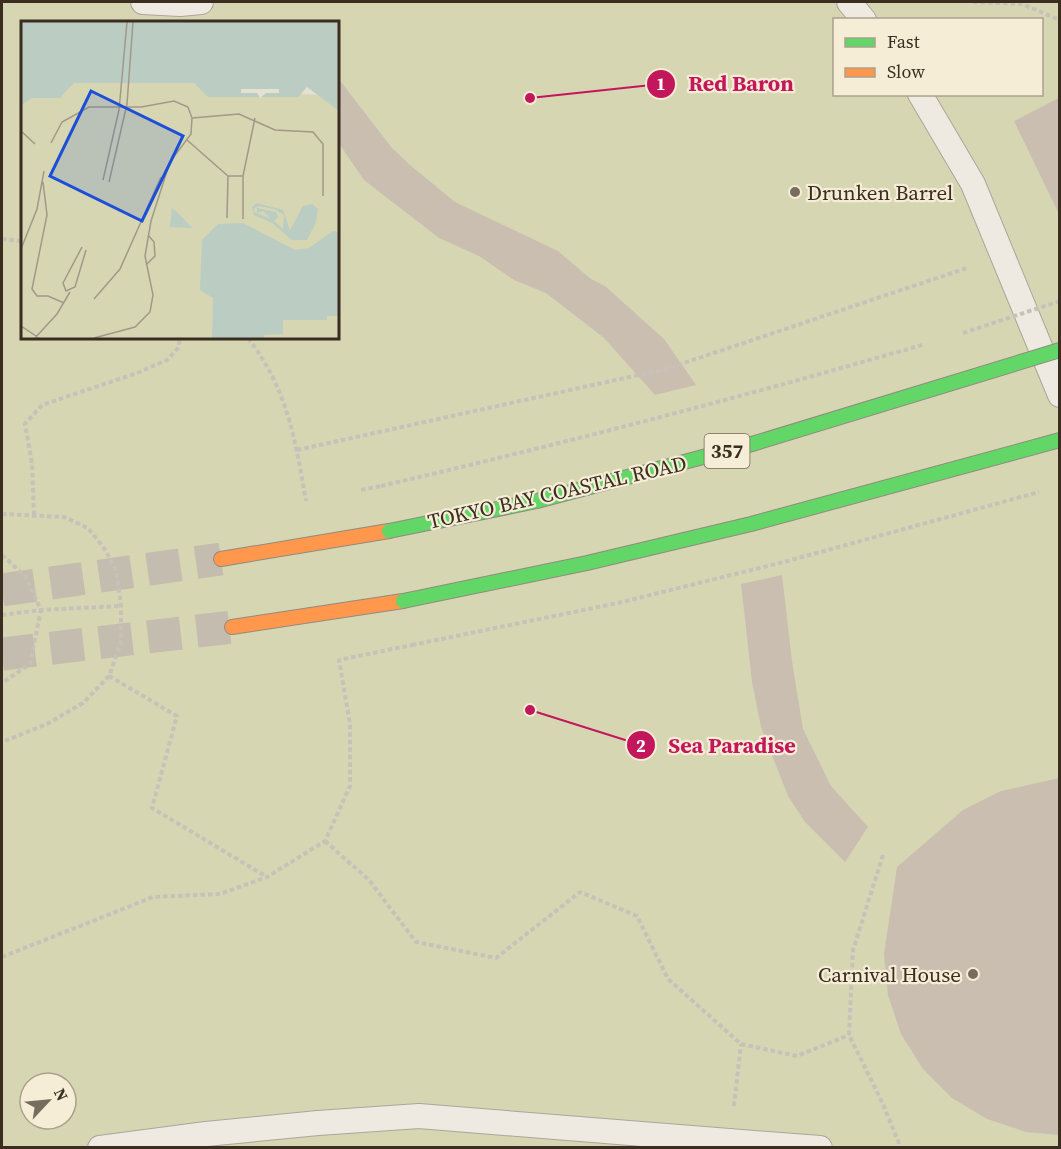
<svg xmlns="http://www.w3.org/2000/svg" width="1061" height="1149" font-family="'Source Serif 4',serif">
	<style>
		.green { fill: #d6d6b3; fill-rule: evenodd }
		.building { fill: #cabeb1 }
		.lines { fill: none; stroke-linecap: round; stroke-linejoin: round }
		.highway-tunnel { stroke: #c4bcae; stroke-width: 33; stroke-dasharray: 33 16; stroke-linecap: butt }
		.lane-casing { stroke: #aca599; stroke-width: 26 }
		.slow-casing { stroke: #918a80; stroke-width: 16 }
		.path { stroke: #c7c1b9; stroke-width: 4; stroke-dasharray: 4.5 3; stroke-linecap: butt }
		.lane { stroke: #eeeae2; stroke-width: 24 }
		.slow { stroke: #ff974d; stroke-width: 14 }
		.fast-bridge-casing { stroke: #918a80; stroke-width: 16; stroke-linecap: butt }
		.path-bridge { stroke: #c7c1b9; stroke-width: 4; stroke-dasharray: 4.5 3; stroke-linecap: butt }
		.fast-bridge { stroke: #63d668; stroke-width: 14 }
		.poi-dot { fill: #776c5e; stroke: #f6edd7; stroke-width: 2 }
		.labels { text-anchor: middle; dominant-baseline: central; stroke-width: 4.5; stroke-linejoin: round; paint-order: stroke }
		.shield { fill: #f6edd7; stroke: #736757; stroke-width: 1.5 }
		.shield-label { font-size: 20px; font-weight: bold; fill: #3b2d20 }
		.poi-label { font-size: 21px; fill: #3b2d20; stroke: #f6edd7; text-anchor: start }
		.street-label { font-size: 21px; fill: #3b2d20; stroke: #f6edd7 }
		.inset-road { fill: none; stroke: #a2988a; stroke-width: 1.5 }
		.view { fill: #1d4ed8; fill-opacity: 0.15; stroke: #1d4ed8; stroke-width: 3 }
		.inset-edge { fill: none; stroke: #3b2d20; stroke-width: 3 }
		.leader { fill: none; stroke: #c2185b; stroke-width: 2 }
		.callout-dot { fill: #c2185b; stroke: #f6edd7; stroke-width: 2 }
		.mark-label { font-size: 18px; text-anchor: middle; font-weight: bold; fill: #fff }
		.callout-label { font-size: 22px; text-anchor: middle; font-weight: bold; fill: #c2185b; stroke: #f6edd7; stroke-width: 4.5; stroke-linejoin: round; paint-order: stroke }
	</style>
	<rect width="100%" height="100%" fill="#e6e0d1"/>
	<path class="green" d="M2,2H1059V1147L2,1148ZM834,20H1042V94H834ZM22,22H338V338H22ZM30,1083H66V1119H30Z"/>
	<g class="building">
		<polygon points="338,78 392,148 410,165 455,202 558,251 591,279 605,286 664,339 696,385 655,395 604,338 546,293 514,280 479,256 439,238 364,180 338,142"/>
		<polygon points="1059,98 1059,214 1014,121"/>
		<polygon points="782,575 792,661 803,729 831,786 868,827 845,862 805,822 788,796 761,727 752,682 741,584"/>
		<polygon points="1059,778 1059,1135 1026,1132 987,1119 952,1098 923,1069 901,1034 888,995 884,954 897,867 963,810 1001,791"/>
	</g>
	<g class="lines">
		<g class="highway-tunnel">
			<polyline points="2,590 221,559"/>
			<polyline points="2,654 232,627"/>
		</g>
		<defs>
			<g id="lane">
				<polyline points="143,2 180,4 201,2"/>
				<polyline points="849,2 864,20"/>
				<polyline points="920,94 973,184 1060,395"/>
				<polyline points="714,1143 729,1141 820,1148"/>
				<polyline points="100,1148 206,1134 318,1123 419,1116 729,1141"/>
			</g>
			<g id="slow">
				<polyline points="221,559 389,531"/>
				<polyline points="232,627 403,601"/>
			</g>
		</defs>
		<use href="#lane" class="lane-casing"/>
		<use href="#slow" class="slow-casing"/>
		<g class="path">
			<polyline points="973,2 1022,4 1060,20"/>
			<polyline points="2,239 22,241"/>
			<path d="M248,338C288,390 295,439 306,501"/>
			<polyline points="297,450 666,369 967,268"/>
			<polyline points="361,490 381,486"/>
			<polyline points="2,514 64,517 88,528 104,548 116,570 121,606 121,642 109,676 83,703 47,724 2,742"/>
			<polyline points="34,515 32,463 25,424 42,405 137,373 167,360 179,347 179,338"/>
			<polyline points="2,555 25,576 41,610 30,664 2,683"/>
			<polyline points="2,615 41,610 121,606"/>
			<polyline points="109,676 177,716 152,808 267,877"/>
			<polyline points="325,841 369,880 416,942 496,958 580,892 637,916 668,979 741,1044 797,1056 849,1035"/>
			<polyline points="883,855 853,950 849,1035 882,1102 901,1148"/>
			<polyline points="2,957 153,897 220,894 267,877 325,841 350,786 350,724 339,660 412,645"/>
			<polyline points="734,1106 741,1044"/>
		</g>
		<use href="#lane" class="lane"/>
		<use href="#slow" class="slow"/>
		<defs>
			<g id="fast-bridge">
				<polyline points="389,531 537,501 752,444 1060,350"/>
				<polyline points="403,601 587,563 751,524 1060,440"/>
			</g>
		</defs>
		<use href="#fast-bridge" class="fast-bridge-casing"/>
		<g class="path-bridge">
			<polyline points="963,333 1060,301"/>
			<path d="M381,486C562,444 742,397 922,345"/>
			<polyline points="412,645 618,603 784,562 1039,492"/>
		</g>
		<use href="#fast-bridge" class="fast-bridge"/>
	</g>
	<g class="poi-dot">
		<circle cx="795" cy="192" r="6"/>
		<circle cx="973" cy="974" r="6"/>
	</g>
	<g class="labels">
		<rect class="shield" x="704.5" y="434" width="45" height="34" rx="4.5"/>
		<g class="shield-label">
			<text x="727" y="451">357</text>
		</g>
		<g class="poi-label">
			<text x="807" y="192">Drunken Barrel</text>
			<text x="961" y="974" text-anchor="end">Carnival House</text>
		</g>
		<g class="street-label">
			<text transform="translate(557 492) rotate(-13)">TOKYO BAY COASTAL ROAD</text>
		</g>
	</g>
	<g transform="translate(21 21)">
		<rect width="318" height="318" fill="#e6e0d1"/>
		<path d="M54,58L177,59L188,69L302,74L318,84V317H0V78Z" fill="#d6d6b3"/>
		<path d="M0,1H318V90L286,66L277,76H187L173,62H53L39,77H11L0,84ZM236,182L262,189L269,209L282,185L291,183L297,188L295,201L286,219H271L251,202L233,194L231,186ZM238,185L253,188L263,194L262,208L253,200L257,196L255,191L236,187V192L242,190L250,198L233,191V187ZM151,187L160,195L171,207L149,206ZM222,202L274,229L288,227L312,210L318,211V295H306V299H262V313L243,314V317H191L192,277L179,269L181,219L197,203Z" fill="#bbccc2" fill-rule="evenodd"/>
		<path d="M220,68H258V72H245L239,77L236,72H220Z" fill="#e6e0d1"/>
		<path class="inset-road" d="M171,97L218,93L254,109L292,111L302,123V175M0,110L14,123M166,119L207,155H222L234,97M30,122L41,101L68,86H120L153,80L167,86L171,97L170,113L149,141L130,200L124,235L132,274L129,291L114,306L73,317M222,155V198M82,159L98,89L106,1M22,161L26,194L11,268L16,275H27L43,282M88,161L106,83L112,1M206,197L207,155M61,226L42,262L45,270L54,266L65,229M0,228L16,188L23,150M125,244L134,235L133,221L127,214M73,278L99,248L140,156M0,305L18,317M14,317L36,293L49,271"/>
		<path class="view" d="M70,70L162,115L121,200L29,155Z"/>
		<rect width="318" height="318" class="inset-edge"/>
	</g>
	<path class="leader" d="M530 98L661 84M530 710L641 745"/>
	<g class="callout-dot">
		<circle cx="530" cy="98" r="6"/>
		<circle cx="530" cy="710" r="6"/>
		<circle cx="661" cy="84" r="15"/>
		<circle cx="641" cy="745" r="15"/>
	</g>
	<g class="mark-label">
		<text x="661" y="90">1</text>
		<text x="641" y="752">2</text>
	</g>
	<g class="callout-label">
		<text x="741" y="91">Red Baron</text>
		<text x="732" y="753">Sea Paradise</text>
	</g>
	<rect width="1061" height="1149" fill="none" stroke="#3b2d20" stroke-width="6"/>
	<rect x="833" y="18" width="210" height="78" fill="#f6edd7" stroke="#aba08e" stroke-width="1.5"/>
	<rect x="845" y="38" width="30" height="9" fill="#63d668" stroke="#aba08e" stroke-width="1.5"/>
	<text x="887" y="48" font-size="18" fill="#3b2d20">Fast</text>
	<rect x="845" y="68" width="30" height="9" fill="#ff974d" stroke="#aba08e" stroke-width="1.5"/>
	<text x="887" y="78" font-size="18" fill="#3b2d20">Slow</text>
	<g transform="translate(48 1101) rotate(64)"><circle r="28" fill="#f6edd7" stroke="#aba08e" stroke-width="1.5"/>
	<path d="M0-4.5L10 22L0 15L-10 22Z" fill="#776c5e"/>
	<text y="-9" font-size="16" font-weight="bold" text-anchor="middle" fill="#3b2d20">N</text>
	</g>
</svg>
